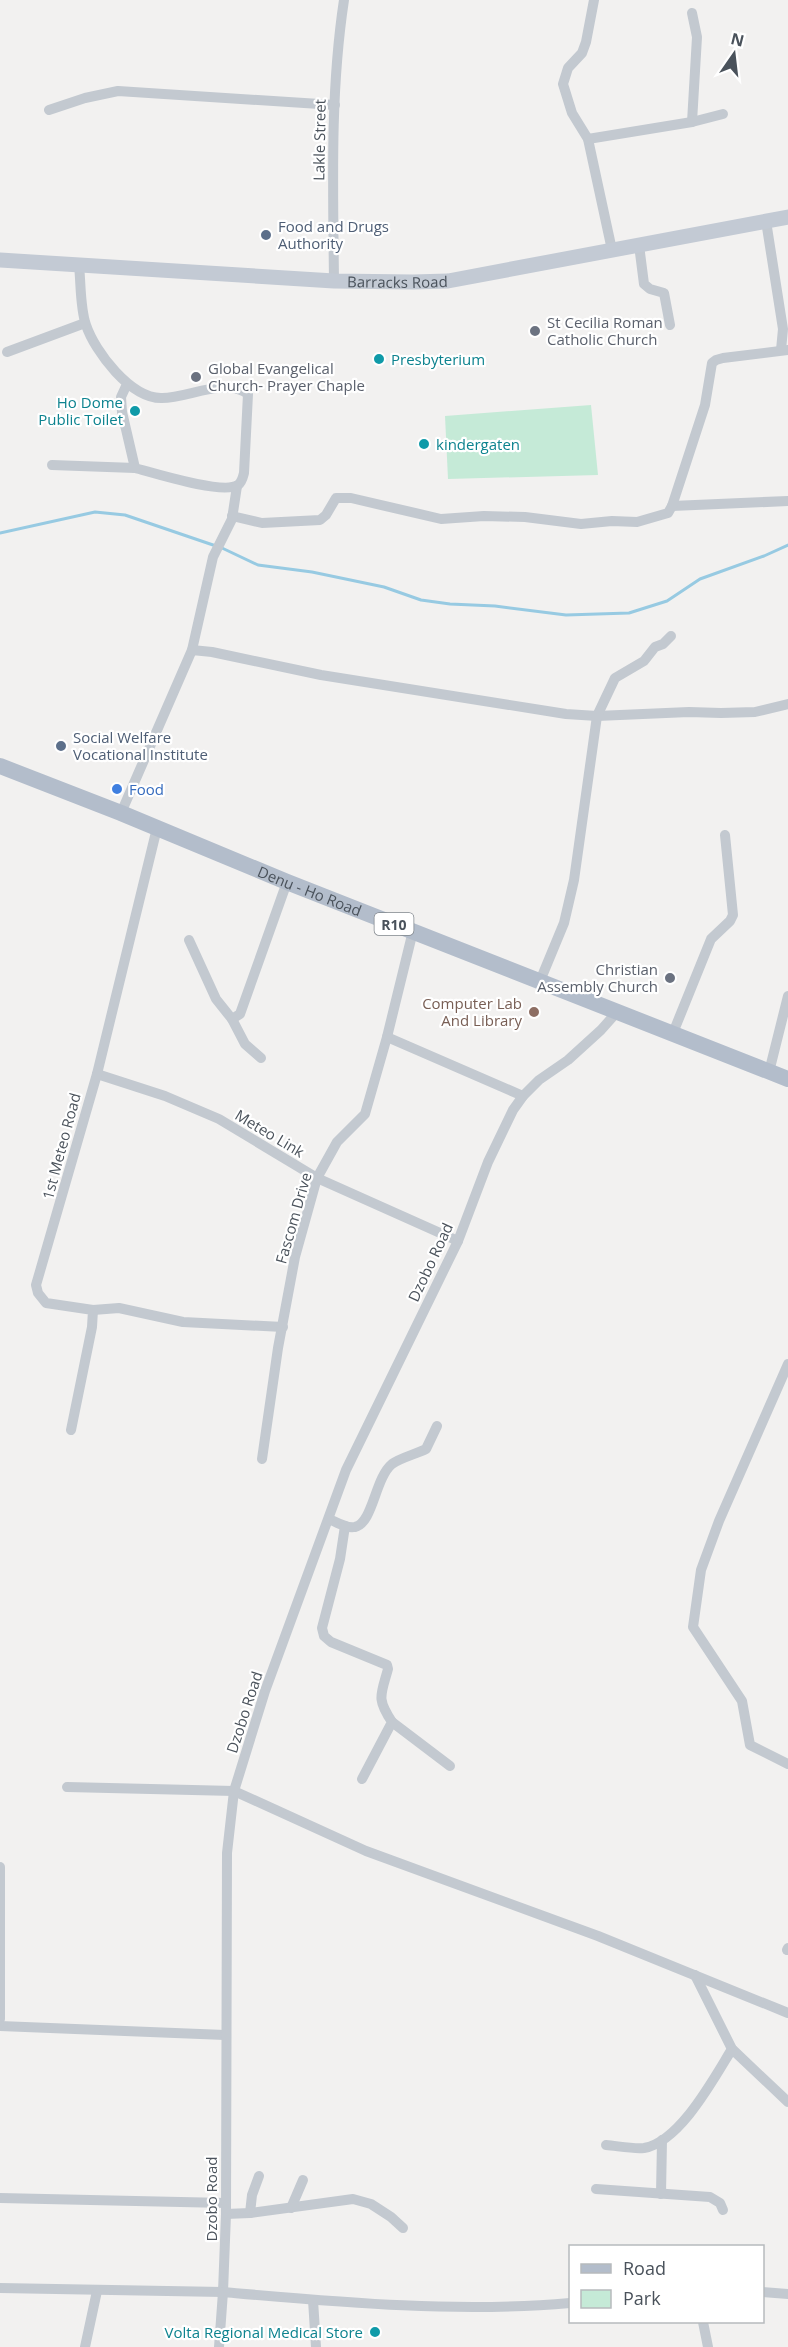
<svg xmlns="http://www.w3.org/2000/svg" width="788" height="2347" font-family="'Open Sans',sans-serif">
	<style>
		.green { fill: #c5ead7 }
		.lines { fill: none; stroke-linecap: round; stroke-linejoin: round }
		.stream { stroke: #97cae2; stroke-width: 3 }
		.street { stroke: #c3c9d0; stroke-width: 10 }
		.secondary { stroke: #c3cad4; stroke-width: 15 }
		.primary { stroke: #b3bdcb; stroke-width: 16 }
		.service-dot { fill: #5c6f8a; stroke: #fff; stroke-width: 2 }
		.worship-dot { fill: #6b7280; stroke: #fff; stroke-width: 2 }
		.culture-dot { fill: #0f9aa8; stroke: #fff; stroke-width: 2 }
		.shop-dot { fill: #3f7fe0; stroke: #fff; stroke-width: 2 }
		.education-dot { fill: #8d6e63; stroke: #fff; stroke-width: 2 }
		.labels { text-anchor: middle; dominant-baseline: central; stroke-width: 4.5; stroke-linejoin: round; paint-order: stroke }
		.shield { fill: #fff; stroke: #80868c; stroke-width: 1.5 }
		.shield-label { font-size: 14px; font-weight: bold; fill: #4a525b }
		.street-label { font-size: 15px; fill: #4a525b; stroke: #fff }
		.service-label { font-size: 15px; fill: #4e5e75; stroke: #fff; text-anchor: start }
		.worship-label { font-size: 15px; fill: #5b616d; stroke: #fff; text-anchor: start }
		.culture-label { font-size: 15px; fill: #0d838f; stroke: #fff; text-anchor: start }
		.shop-label { font-size: 15px; fill: #366cbe; stroke: #fff; text-anchor: start }
		.education-label { font-size: 15px; fill: #785e54; stroke: #fff; text-anchor: end }
	</style>
	<rect width="100%" height="100%" fill="#f2f1f0"/>
	<polygon class="green" points="591,405 598,475 448,479 445,416"/>
	<g class="lines">
		<g class="stream">
			<polyline points="0,533 95,512 125,515 216,546"/>
			<polyline points="222,548 258,565 312,572 384,587 421,600 450,604 495,606 566,615 629,613 667,601 700,579 764,556 788,545"/>
		</g>
		<g class="street">
			<polyline points="594,0 586,42 582,53 568,68 563,84 572,113 588,139 612,250"/>
			<polyline points="692,13 697,37 692,122"/>
			<polyline points="49,110 85,98 118,91 335,105"/>
			<polyline points="588,139 692,122 723,114"/>
			<polyline points="766,221 783,329 781,350"/>
			<polyline points="639,245 644,284 650,289 664,293 670,325"/>
			<path d="M79,265C81,284 80,308 86,325C95,352 131,399 162,398C189,398 224,377 248,394L244,473C243,477 242,482 238,485C223,495 154,473 135,468L122,412L121,397L127,384"/>
			<path d="M334,281C333,187 330,92 344,0"/>
			<polyline points="7,352 85,323"/>
			<polyline points="52,465 135,468"/>
			<polyline points="672,506 788,501"/>
			<polyline points="232,516 262,523 320,520 326,515 336,498 351,498 441,519 484,516 525,517 581,524 612,521 637,522 668,513 672,506 705,405 712,363 716,360 723,358 788,350"/>
			<polyline points="192,650 213,557 232,519 237,486"/>
			<polyline points="121,813 192,650 212,652 321,675 566,714 597,716 689,712 721,713 755,712 788,704"/>
			<polyline points="189,940 216,999 232,1019 240,1014 287,882"/>
			<polyline points="540,981 564,923 574,880 597,716 615,678 644,661 655,647 663,644 671,636"/>
			<polyline points="232,1019 245,1044 261,1058"/>
			<polyline points="673,1033 711,939 730,921 733,915 725,835"/>
			<polyline points="387,1037 523,1096"/>
			<polyline points="769,1072 788,996"/>
			<polyline points="97,1074 165,1096 219,1119 317,1178 458,1241"/>
			<polyline points="93,1310 119,1308 183,1322 283,1327"/>
			<polyline points="788,1364 719,1521 701,1570 693,1627 742,1701 750,1745 788,1764"/>
			<polyline points="71,1430 92,1327 93,1310 46,1303 38,1293 36,1285 97,1074 157,828"/>
			<polyline points="262,1459 278,1348 295,1257 317,1178 337,1142 365,1114 387,1037 413,931"/>
			<path d="M329,1519C336,1522 347,1529 355,1527C373,1523 375,1478 392,1464C400,1458 416,1454 426,1449L437,1426"/>
			<path d="M345,1526L340,1559L322,1628L324,1636L331,1642L387,1665L388,1669C381,1695 376,1698 392,1722L362,1779"/>
			<polyline points="392,1722 450,1766"/>
			<polyline points="67,1787 234,1791 366,1851 598,1936 788,2013"/>
			<polyline points="0,1867 0,2019"/>
			<polyline points="787,1950 788,1948"/>
			<polyline points="695,1975 732,2049 788,2102"/>
			<polyline points="0,2026 225,2035"/>
			<path d="M606,2145C618,2146 632,2149 644,2148C680,2142 714,2078 732,2049"/>
			<polyline points="596,2189 710,2197 720,2203 723,2210"/>
			<polyline points="661,2194 662,2140"/>
			<polyline points="0,2198 226,2203"/>
			<polyline points="291,2208 303,2180"/>
			<polyline points="250,2213 252,2195 259,2176"/>
			<polyline points="226,2214 250,2213 353,2199 371,2204 391,2217 403,2228"/>
			<polyline points="0,2288 223,2292 226,2214 227,1853 234,1791 265,1691 346,1470 458,1241 488,1162 513,1110 523,1096 539,1080 568,1060 601,1030 617,1012"/>
			<polyline points="762,2292 788,2294"/>
			<polyline points="313,2300 316,2347"/>
			<polyline points="703,2322 708,2347"/>
			<polyline points="85,2347 97,2291"/>
			<path d="M219,2347L223,2292C338,2302 455,2313 570,2303"/>
		</g>
		<path class="secondary" id="s1" d="M0,260L334,281L413,282L448,281L788,217"/>
		<path class="primary" id="s2" d="M0,766L121,813L287,882L788,1079"/>
	</g>
	<g class="service-dot">
		<circle cx="266" cy="235" r="6"/>
		<circle cx="61" cy="746" r="6"/>
	</g>
	<g class="worship-dot">
		<circle cx="535" cy="331" r="6"/>
		<circle cx="196" cy="377" r="6"/>
		<circle cx="670" cy="978" r="6"/>
	</g>
	<g class="culture-dot">
		<circle cx="379" cy="359" r="6"/>
		<circle cx="135" cy="411" r="6"/>
		<circle cx="424" cy="444" r="6"/>
		<circle cx="375" cy="2332" r="6"/>
	</g>
	<circle class="shop-dot" cx="117" cy="789" r="6"/>
	<circle class="education-dot" cx="534" cy="1012" r="6"/>
	<g class="labels">
		<rect class="shield" x="374.5" y="913" width="39" height="22" rx="4.5"/>
		<g class="shield-label">
			<text x="394" y="924">R10</text>
		</g>
		<g class="street-label">
			<text transform="translate(319 140) rotate(-89)">Lakle Street</text>
			<text stroke="none"><textPath href="#s1" startOffset="398">Barracks Road</textPath></text>
			<text stroke="none"><textPath href="#s2" startOffset="334">Denu - Ho Road</textPath></text>
			<text transform="translate(270 1133) rotate(31)">Meteo Link</text>
			<text transform="translate(61 1146) rotate(-75)">1st Meteo Road</text>
			<text transform="translate(293 1218) rotate(-74)">Fascom Drive</text>
			<text transform="translate(430 1262) rotate(-65)">Dzobo Road</text>
			<text transform="translate(244 1712) rotate(-72)">Dzobo Road</text>
			<text transform="translate(211 2199) rotate(-90)">Dzobo Road</text>
		</g>
		<g class="service-label">
			<text x="278" y="226">Food and Drugs<tspan x="278" dy="17">Authority</tspan></text>
			<text x="73" y="737">Social Welfare<tspan x="73" dy="17">Vocational Institute</tspan></text>
		</g>
		<g class="worship-label">
			<text x="547" y="322">St Cecilia Roman<tspan x="547" dy="17">Catholic Church</tspan></text>
			<text x="208" y="368">Global Evangelical<tspan x="208" dy="17">Church- Prayer Chaple</tspan></text>
			<text x="658" y="969" text-anchor="end">Christian<tspan x="658" dy="17">Assembly Church</tspan></text>
		</g>
		<g class="culture-label">
			<text x="391" y="359">Presbyterium</text>
			<text x="123" y="402" text-anchor="end">Ho Dome<tspan x="123" dy="17">Public Toilet</tspan></text>
			<text x="436" y="444">kindergaten</text>
			<text x="363" y="2332" text-anchor="end">Volta Regional Medical Store</text>
		</g>
		<g class="shop-label">
			<text x="129" y="789">Food</text>
		</g>
		<g class="education-label">
			<text x="522" y="1003">Computer Lab<tspan x="522" dy="17">And Library</tspan></text>
		</g>
	</g>
	<rect x="569" y="2245" width="195" height="78" fill="#ffffff" stroke="#b7babd" stroke-width="1.5"/>
	<rect x="581" y="2264" width="30" height="9" fill="#b3bdcb" stroke="#b7babd" stroke-width="1.5"/>
	<text x="623" y="2275" font-size="18" fill="#4a525b">Road</text>
	<rect x="581" y="2290" width="30" height="18" fill="#c5ead7" stroke="#b7babd" stroke-width="1.5"/>
	<text x="623" y="2305" font-size="18" fill="#4a525b">Park</text>
	<g transform="translate(734 54) rotate(14)" stroke="#ffffff" stroke-width="4.5" paint-order="stroke">
	<path d="M0-4.5L10 22L0 15L-10 22Z" fill="#4a525b"/>
	<text y="-9" font-size="16" font-weight="bold" text-anchor="middle" fill="#4a525b">N</text>
	</g>
</svg>
